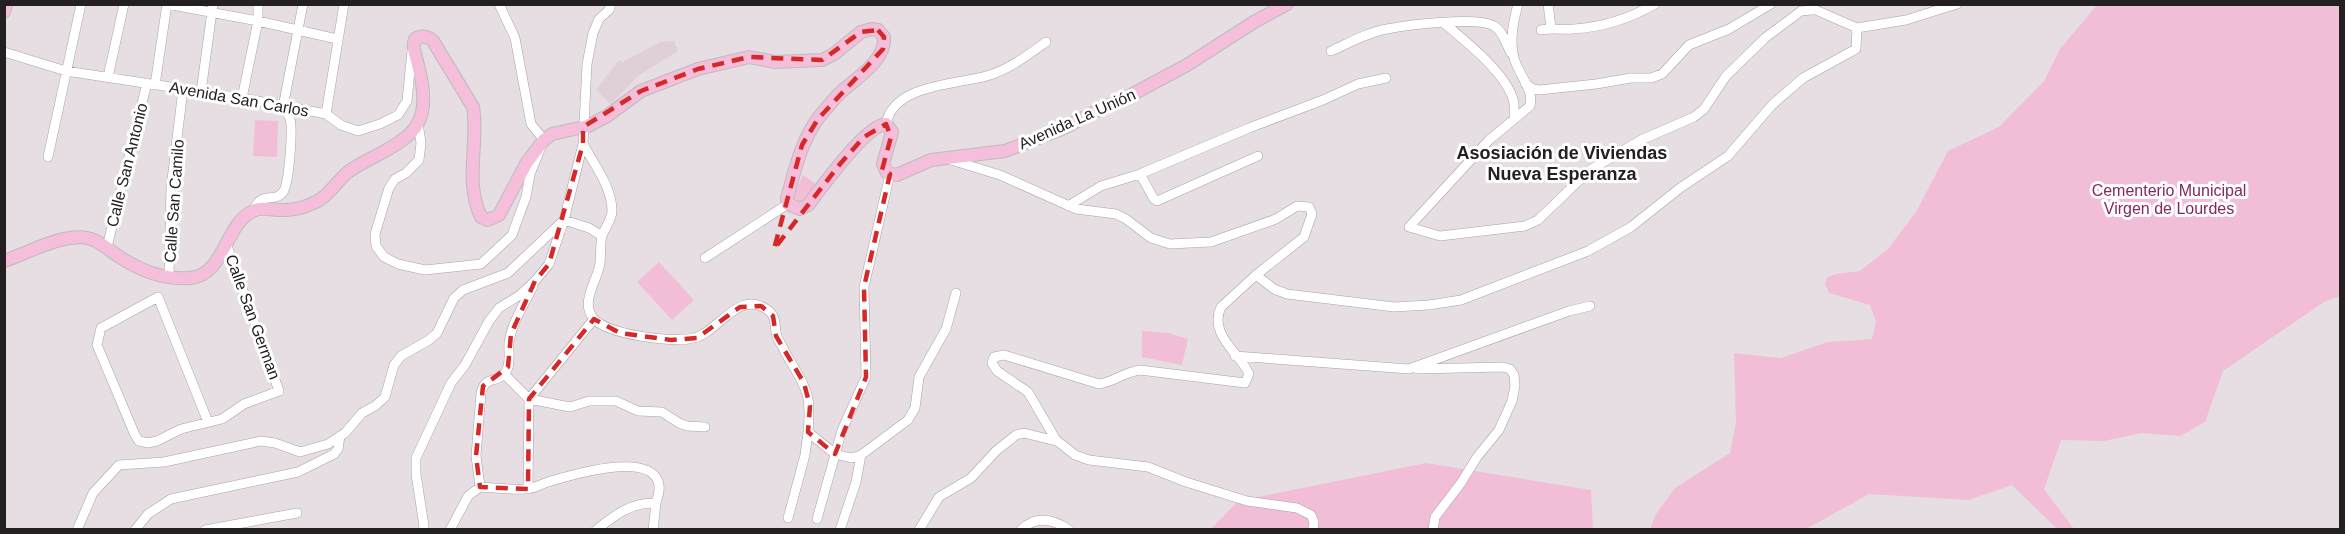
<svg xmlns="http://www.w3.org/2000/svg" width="2345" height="534" font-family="Helvetica,sans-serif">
<rect width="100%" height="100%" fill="#e6dee2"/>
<!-- built -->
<path fill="#dfcfd6" d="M674 41 678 51 638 76 611 104 596 90 619 60 623 62 660 42Z"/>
<!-- green -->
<path fill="#f2bed7" d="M2097 5H2340V296L2324 302 2223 371 2205 422 2180 436 2141 433 2104 441 2061 440 2044 489 2074 529H2057L2012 485 1969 500 1869 494 1806 529H1650L1656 514 1675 488 1730 453 1736 422 1734 353 1781 358 1828 342 1872 339 1876 322 1870 305 1829 293 1825 284 1827 277 1836 274 1860 271 1888 249 1916 212 1948 151 1999 127 2044 81 2060 49Z
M255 120 278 121 277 157 253 156Z
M803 175 817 185 809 201 802 203 795 199 794 195Z
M659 262 694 300 672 320 637 282Z
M1142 331 1168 333 1188 339 1182 365 1142 357Z
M1426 463 1591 490 1593 529 1210 530 1238 501Z"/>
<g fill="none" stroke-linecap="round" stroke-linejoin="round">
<!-- minor casing -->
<g stroke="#aaa2a6" stroke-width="10">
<path id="minor" d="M167 4 258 21 337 39
M1518 4C1513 23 1509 43 1515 61 1520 76 1534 90 1530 106L1489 140 1409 227 1440 236 1525 226 1538 220 1590 170 1641 140 1694 117 1704 109 1726 76 1765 38 1801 11 1812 10
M1548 4 1551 28
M1809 7 1857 28 1906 20 1957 4
M1444 23C1465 41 1505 72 1513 99 1515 104 1514 112 1514 118
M1541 30C1552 28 1563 30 1574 29 1604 27 1629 19 1655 4
M1331 51C1349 43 1368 32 1387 29 1407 25 1478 16 1494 26 1503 31 1506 44 1511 53
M4 52 66 71 242 98 326 114 341 125 358 131 380 124 398 115 407 101 412 51
M108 77 124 4
M1525 83 1533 89 1539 90 1596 84 1631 78H1651L1662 74 1689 45 1729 29 1771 4
M155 85 167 4
M201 92 213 4
M242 98 258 21V4
M326 114 344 4
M418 123 421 143 419 160 406 173 395 179 389 188 375 234 376 246 384 257 398 264 425 270 481 264 512 235 526 197 530 174 544 140 531 124 515 38 499 4
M886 124C894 83 959 85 990 75 1011 68 1028 55 1046 42
M583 144C594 164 612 187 612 211 612 220 605 227 602 236 600 244 601 254 600 263 598 280 579 303 594 319 609 335 673 343 694 338 718 333 739 287 769 311 777 317 774 328 777 336 779 342 783 347 785 352 805 387 812 390 808 432L835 454 851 458 861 455 908 420 915 408 919 377 946 329 956 293
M48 157 81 4
M951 160 1000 175 1076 209 1116 214 1126 219 1151 238 1170 244 1211 242 1276 219 1297 206 1309 207 1312 214 1304 237 1256 275 1221 307C1208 335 1240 353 1249 374L1245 383 1140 370C1124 372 1114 382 1099 384L1004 355 994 357 992 363 997 371 1028 392 1056 440 1075 455 1089 460 1148 467 1186 482 1247 501 1297 508 1311 515 1314 522 1313 530
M1140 174 1154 199 1157 201 1258 156
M1068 206 1101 186 1140 174 1249 128 1323 100 1358 84 1386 78
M254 210C261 190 274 204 283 192 289 185 293 129 290 119 289 115 285 111 283 107L303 4
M107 247 147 83
M705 258 788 204
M1256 275 1274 289 1287 294 1394 307 1429 305 1461 300 1588 251 1631 227 1680 188 1728 156 1772 105 1803 78 1856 49 1857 28
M169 277 171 188 183 89
M1235 356 1409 369 1569 311 1590 306
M1417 369 1503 367 1510 369 1514 375 1515 386 1512 401 1499 430 1477 457 1461 483 1435 517 1433 530
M504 374 529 399 570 407 589 401H616L638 411 662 412 679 423 687 426 705 427
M208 422 158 297 101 328 97 345 135 435 139 441 148 443 157 441 181 429 222 419 244 404 279 391 226 243
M480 487 476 456 481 393C486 375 494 384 504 374 512 367 508 351 509 342 512 322 525 303 533 286
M528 489 529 399 594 319
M788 518 805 455 808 432
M817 519 842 430 866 377 864 287 890 174
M77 530 93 493 119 465 164 462 261 441 275 443 300 452 328 444 345 433 362 413 375 406 385 397 394 365 401 356 429 340 437 333 454 298 463 290 508 273 564 220 589 228 602 236
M135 530 148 514 171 499 298 472 334 454 338 449 340 436
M205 530 297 513
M423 530 424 526 416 474V458L451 383 465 365 489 321 499 308 520 295 535 281 549 264 564 220 583 144 587 64 593 33 599 19 609 10 611 4
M450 530 468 496 480 487C495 488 511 490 526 489 534 489 541 484 548 482 571 475 646 452 658 481 661 488 658 496 656 503 631 502 615 515 596 530
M653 530 656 503
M840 530 856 482 861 455
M919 530 939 497 971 478 996 451 1016 435 1024 433 1056 441
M1021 530C1036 515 1053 519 1069 530"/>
</g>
<!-- major casing -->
<g stroke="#bdbcbd" stroke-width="14">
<path id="major" d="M4 12 6 4
M4 261C29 253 65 231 91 239 101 242 109 250 118 256 139 270 165 280 190 278 224 276 225 224 253 211 262 206 275 211 284 210 293 210 303 208 311 204 328 198 335 183 348 172 367 158 408 144 418 123 428 106 422 79 417 61 415 52 412 48 415 39 421 35 428 36 433 41L473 107C479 145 464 181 481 217L488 220 499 215 527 162 544 140 552 134 588 126 607 116 641 91 698 69 749 57 775 62 822 60 834 54 861 32 872 29 878 30 884 37C886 61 856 78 840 93 833 100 826 109 819 117 801 141 795 170 787 198L788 204 800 209 808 205C822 187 866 125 886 124L892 132 883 164 887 173 897 175 931 160 1005 151 1064 128 1106 106 1118 102 1187 65 1254 22 1287 4"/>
</g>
<!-- minor -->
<use href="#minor" stroke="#fff" stroke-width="9"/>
<!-- major -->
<use href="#major" stroke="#f5beda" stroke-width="12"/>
</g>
<!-- marked area -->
<path fill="none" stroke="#d62828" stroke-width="4.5" stroke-dasharray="12 8" stroke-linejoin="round" d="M878 30 884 37 883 49 818 119 802 145 774 249 840 164 864 137 886 124 891 137 882 170 890 174 864 287 866 377 835 454 808 432 810 406 804 383 776 336 773 316 761 306 740 307 697 338 671 340 620 333 594 319 529 399 528 489 480 487 476 456 483 386 508 367 511 334 535 281 549 264 583 144V127L641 91 698 69 749 57 822 60 861 32Z"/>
<g text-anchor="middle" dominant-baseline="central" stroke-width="6" stroke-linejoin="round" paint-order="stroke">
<!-- street labels -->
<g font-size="16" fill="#242022" stroke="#fff">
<text transform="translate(239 99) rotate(10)">Avenida San Carlos</text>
<text transform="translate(1077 119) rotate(-24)">Avenida La Unión</text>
<text transform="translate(127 165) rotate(-76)">Calle San Antonio</text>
<text transform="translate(174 201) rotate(-86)">Calle San Camilo</text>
<text transform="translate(253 317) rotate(70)">Calle San German</text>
</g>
<!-- park labels -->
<g font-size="16" fill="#852860" stroke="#fff">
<text x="2169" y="190">Cementerio Municipal<tspan x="2169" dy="18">Virgen de Lourdes</tspan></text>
</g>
<!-- neighbourhood labels -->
<g font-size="18" font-weight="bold" fill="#242022" stroke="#fff">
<text x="1562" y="153">Asosiación de Viviendas<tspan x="1562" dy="21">Nueva Esperanza</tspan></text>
</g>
</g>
<!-- border -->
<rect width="2345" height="534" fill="none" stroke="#242022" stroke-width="12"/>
</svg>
